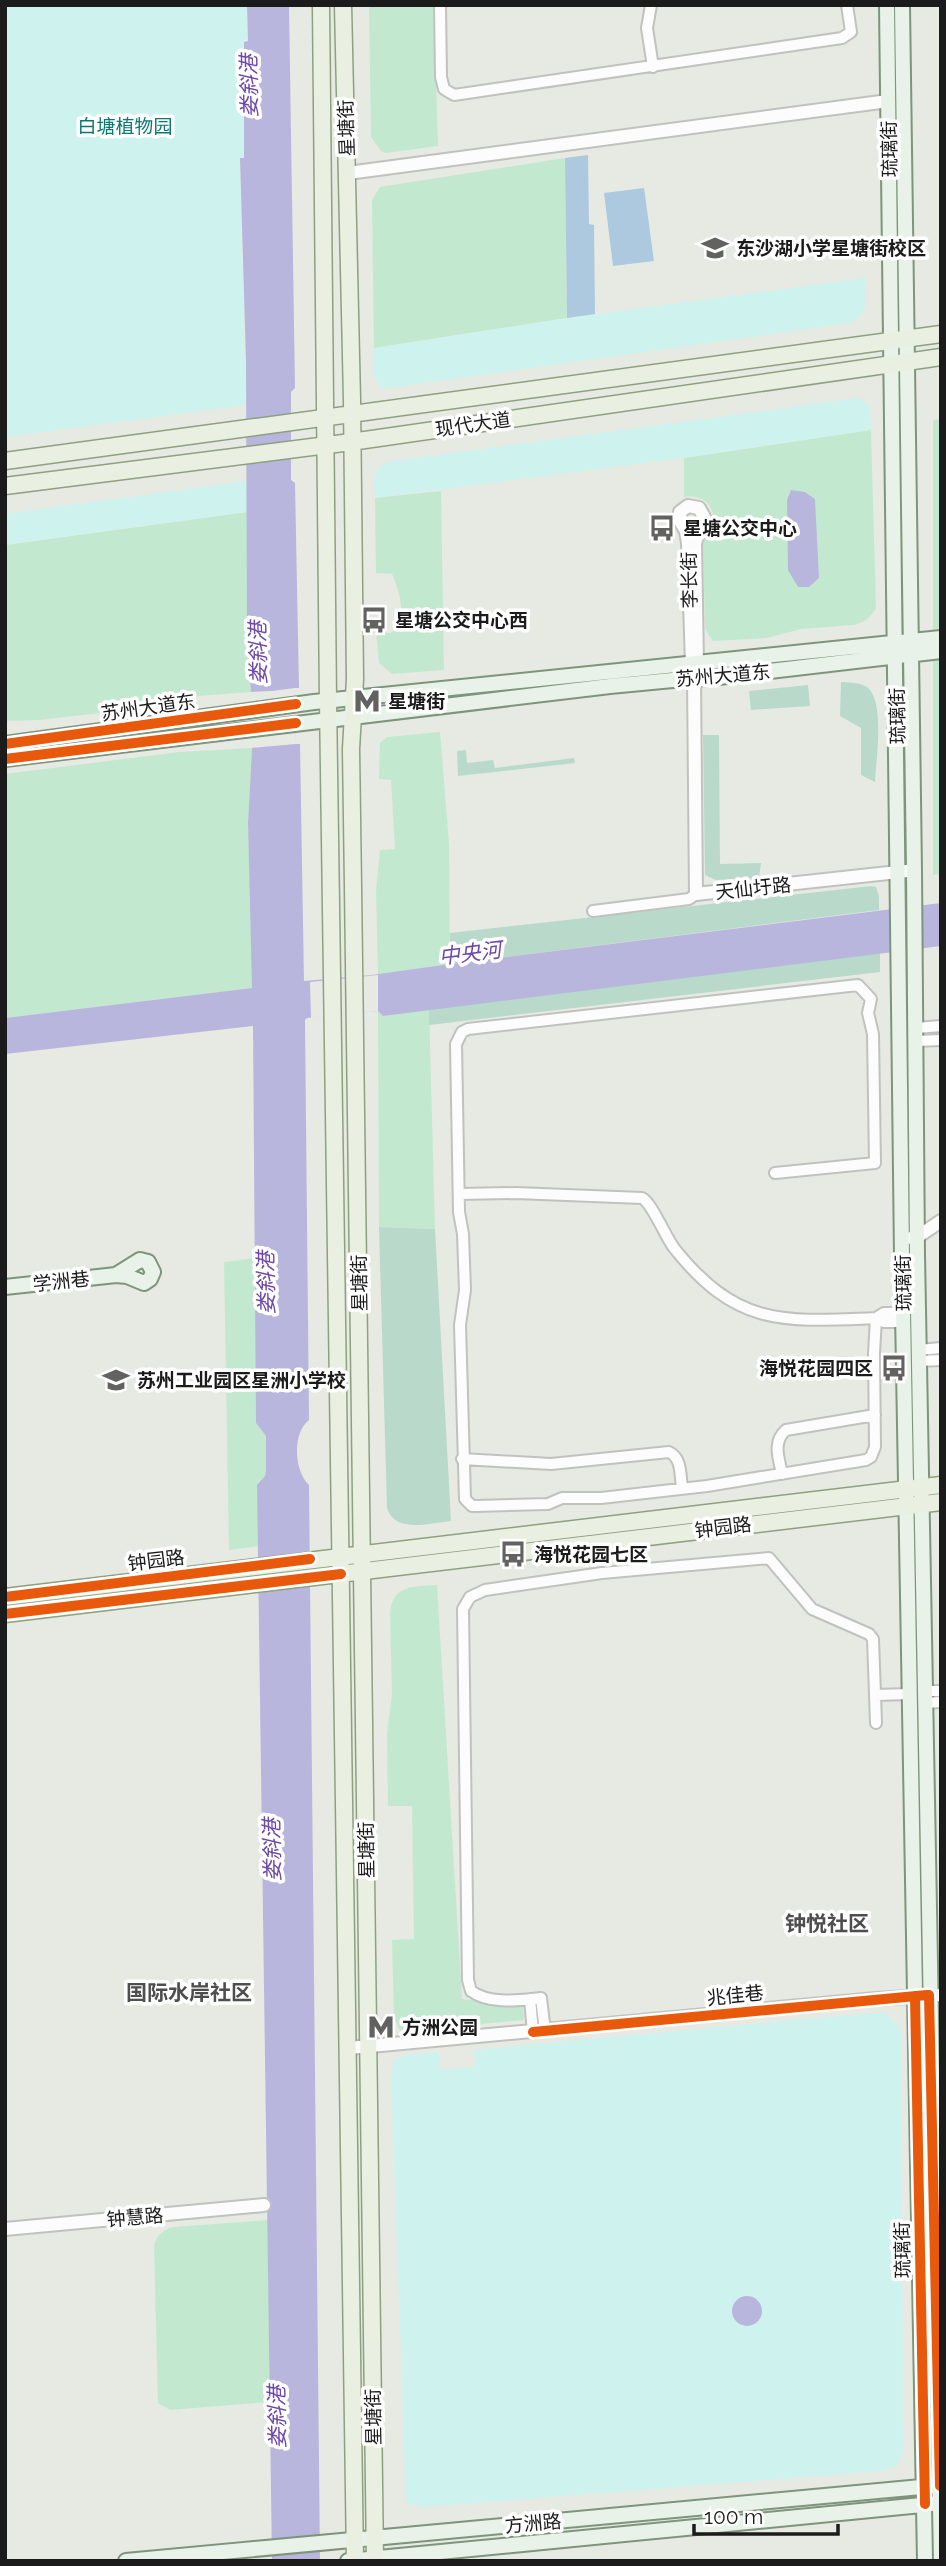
<svg xmlns="http://www.w3.org/2000/svg" width="946" height="2566" font-family="Raleway,'Noto Sans SC',sans-serif">
<rect width="100%" height="100%" fill="#e6eae3"/>
<!-- grass -->
<path fill="#c2e9cf" d="M369 5H434L438 146 386 153 381 151 371 137Z
M565 158 567 318 374 348 372 200 380 187Z
M941 419V874L933 875V420Z
M871 430 876 608C870 618 865 622 854 625L801 629 767 638 713 641 705 629 703 545C704 535 710 532 712 523 717 505 701 494 684 497V458Z
M441 491 444 670 392 674 379 663 376 632 390 633C410 624 399 590 392 574L376 573 375 498Z
M247 512V645L251 692 198 696 152 707 39 720 5 721V545Z
M440 732 449 844 450 964 378 975 376 891 380 850 395 849 391 780 379 779 380 743 387 737Z
M252 748 248 823 253 988 5 1018V774L179 752Z
M429 1009 435 1229 379 1227 378 1011 383 1016Z
M256 1258V1423L266 1436V1470L265 1476 257 1486 259 1546 229 1550 224 1262Z
M437 1585 462 1999 523 2005 524 2020 407 2031 399 2029 394 2017 392 1940 414 1939 412 1806H388L387 1734 392 1694 390 1613C393 1584 413 1587 437 1585Z
M268 2220 270 2402 170 2410 158 2403 154 2245C157 2235 163 2230 173 2227Z"/>
<!-- forest -->
<path fill="#b9daca" d="M841 682C851 683 861 682 868 688 885 703 876 760 875 782L861 775V728L840 716Z
M808 685 810 706 751 710 749 691Z
M703 735H719L720 864 761 863 759 878 716 880 705 875Z
M466 750 467 763 493 760 495 768 574 758 575 763 458 776 457 751Z
M871 886 876 887 879 896V910L450 964V933Z
M880 953V972L429 1025V1009Z
M379 1227 435 1229 451 1521C430 1523 395 1534 387 1508Z"/>
<!-- park -->
<path fill="#cef2ed" d="M5 5H247L248 42H244V158L240 159 246 405 5 437Z
M865 278C865 297 870 315 850 323L390 388 381 387 374 377V348L567 318Z
M857 398 862 399 870 407 871 430 684 458 375 498C374 483 371 469 387 462Z
M247 481V512L5 545V514Z
M882 2012 895 2021 901 2032 903 2451 897 2466 882 2471 423 2507 408 2504 406 2497 391 2074 394 2061 405 2055 439 2052 440 2070 475 2067 474 2050Z"/>
<!-- pitch -->
<path fill="#acc9e0" d="M588 155 589 224 594 225 595 314 567 318 565 158Z
M644 188 654 261 613 266 604 193Z"/>
<!-- water -->
<path fill="#b9b6de" d="M247 5H289L295 388 291 392V480L295 483 299 688H295L296 744H300L304 981 372 975 450 964 941 903V946L383 1016 378 1011 307 1018 305 1020 309 1420C292 1433 294 1471 309 1485L320 2561H272L257 1485 265 1476 266 1470V1436L256 1423 253 1026 5 1054V1018L252 988 248 823 252 748 273 746V742L272 691 251 692 247 645 246 362 240 158H244V42L248 41Z
M791 490 805 492 815 499 819 578 809 587H798L788 570 787 500Z
M732 2311a15 15 0 1 1 30 0a15 15 0 1 1-30 0Z"/>
<!-- pier -->
<path fill="#e6eae3" d="M295 688 296 744 273 746 272 691Z
M378 975V1011L311 1018 310 982Z"/>
<g fill="none" stroke-linecap="round" stroke-linejoin="round">
<!-- minor casing -->
<g stroke="#c1c2bf" stroke-width="14">
<path id="minor" d="M440 5 441 77 444 89 454 95 842 38 851 32 847 5
M651 5 647 28 653 67
M593 911 689 899 696 894
M916 1028 941 1026
M916 1041 941 1040
M775 1173 875 1163 873 1034 868 1013 871 999 858 985 468 1029 462 1032 456 1044 459 1212 463 1234 465 1290 460 1325 465 1499 472 1506H476L548 1504 562 1498H601L707 1486 866 1460 871 1457 875 1447 874 1353 876 1318
M459 1194 516 1193 642 1198C652 1203 665 1236 674 1248 737 1327 783 1322 876 1318L884 1322H904
M876 1318 884 1313H904
M919 1350 941 1348
M919 1361 941 1360
M462 1459 551 1464 669 1452C682 1458 680 1475 682 1488
M782 1474C779 1459 772 1442 786 1430L875 1415
M925 1691H941
M875 1695 910 1694
M925 1703 941 1702
M530 1999 533 2032
M545 2031 541 1998C520 2000 490 2005 471 1991L468 1980 463 1609 470 1597 485 1590 602 1573 769 1558 812 1609 869 1634 873 1639 876 1723"/>
</g>
<!-- tertiary casing -->
<g stroke="#c1c2bf" stroke-width="16">
<path id="tertiary" d="M348 173 888 101
M692 664 688 543 686 531 680 521V512L688 506 699 508 704 517 695 543 697 663
M694 679 696 894 907 871
M911 1238 917 1237 941 1221
M349 2048 876 1999 941 1995
M5 2229 264 2205"/>
</g>
<!-- secondary casing -->
<g stroke="#7e947c" stroke-width="18">
<path id="secondary" d="M887 5 902 1255 925 2561
M902 5 914 870 917 1255 941 2561
M5 744 314 702 941 638
M5 759 610 686 683 679 710 678 941 651
M5 1287 116 1275 127 1276 144 1283 150 1279 153 1272 148 1262 140 1260 116 1275
M126 2561 932 2486
M348 2561 932 2504"/>
</g>
<!-- primary casing -->
<g stroke="#8fa080" stroke-width="19">
<path id="primary" d="M321 5 328 701 355 2561
M343 5 352 400 355 679 351 749 353 886 375 2561
M5 461 941 334
M5 486 351 442 941 357
M5 1597 941 1485
M5 1614 941 1502"/>
</g>
<!-- minor -->
<use href="#minor" stroke="#fbfcfb" stroke-width="10"/>
<!-- tertiary -->
<use href="#tertiary" stroke="#fbfcfb" stroke-width="12"/>
<!-- secondary -->
<use href="#secondary" stroke="#e9f2e8" stroke-width="14"/>
<!-- primary -->
<use href="#primary" stroke="#e9f0e2" stroke-width="16"/>
<!-- cycleway casing -->
<g stroke="#fff" stroke-width="15">
<path id="cycleway" d="M5 744 296 704
M5 759 296 723
M5 1597 310 1559
M5 1614 341 1574
M929 1995 940 2486
M915 1996 925 2504
M533 2032 927 1995"/>
</g>
<!-- cycleway -->
<use href="#cycleway" stroke="#e8590c" stroke-width="10"/>
</g>
<!-- icons -->
<defs>
<g id="school-bare" transform="scale(2.1)"><path d="M0-5L7-2L0 1L-7-2ZM-4 1L0 2.5L4 1V4Q0 6-4 4Z" fill="#626361" stroke="#fff" stroke-width="2.5" paint-order="stroke"/></g>
<g id="bus-bare" transform="scale(2.1)"><path d="M-5-6H5V4H4V6H2V4H-2V6H-4V4H-5ZM-3.5-4V0h7V-4ZM-3.5 1.2v1.5H-2V1.2ZM2 1.2v1.5H3.5V1.2Z" fill="#626361" stroke="#fff" stroke-width="2.5" paint-order="stroke"/></g>
<g id="metro-bare" transform="scale(2.1)"><path d="M-5.5 5V-5H-3L0 0L3-5H5.5V5H3V-.5L0 4L-3-.5V5Z" fill="#626361" stroke="#fff" stroke-width="2.5" paint-order="stroke"/></g>
</defs>
<g fill-rule="evenodd">
<use href="#school-bare" x="715" y="248"/>
<use href="#bus-bare" x="662" y="528"/>
<use href="#bus-bare" x="374" y="620"/>
<use href="#metro-bare" x="367" y="701"/>
<use href="#bus-bare" x="894" y="1368"/>
<use href="#school-bare" x="116" y="1380"/>
<use href="#bus-bare" x="513" y="1554"/>
<use href="#metro-bare" x="381" y="2027"/>
</g>
<g text-anchor="middle" dominant-baseline="central" stroke-width="7" stroke-linejoin="round" paint-order="stroke">
<!-- park labels -->
<g font-size="19" fill="#0a7873" stroke="#fff">
<text x="125" y="126">白塘植物园</text>
</g>
<!-- street labels -->
<g font-size="19" fill="#1b1b1b" stroke="#fff">
<text transform="translate(346 128) rotate(-92)">星塘街</text>
<text transform="translate(889 149) rotate(-91)">琉璃街</text>
<text transform="translate(473 424) rotate(-8)">现代大道</text>
<text transform="translate(689 580) rotate(-91)">李长街</text>
<text transform="translate(723 675) rotate(-5)">苏州大道东</text>
<text transform="translate(148 707) rotate(-8)">苏州大道东</text>
<text transform="translate(897 716) rotate(-91)">琉璃街</text>
<text transform="translate(753 888) rotate(-6)">天仙圩路</text>
<text transform="translate(61 1281) rotate(-6)">学洲巷</text>
<text transform="translate(359 1283) rotate(-91)">星塘街</text>
<text transform="translate(903 1283) rotate(-91)">琉璃街</text>
<text transform="translate(723 1527) rotate(-7)">钟园路</text>
<text transform="translate(156 1560) rotate(-7)">钟园路</text>
<text transform="translate(366 1850) rotate(-91)">星塘街</text>
<text transform="translate(735 1995) rotate(-6)">兆佳巷</text>
<text transform="translate(135 2217) rotate(-5)">钟慧路</text>
<text transform="translate(902 2250) rotate(-91)">琉璃街</text>
<text transform="translate(373 2417) rotate(-91)">星塘街</text>
<text transform="translate(533 2523) rotate(-5)">方洲路</text>
</g>
<!-- poi labels -->
<g font-size="19" font-weight="bold" fill="#1b1b1b" stroke="#fff" text-anchor="start">
<text x="736" y="248">东沙湖小学星塘街校区</text>
<text x="683" y="528">星塘公交中心</text>
<text x="395" y="620">星塘公交中心西</text>
<text x="388" y="701">星塘街</text>
<text x="873" y="1368" text-anchor="end">海悦花园四区</text>
<text x="137" y="1380">苏州工业园区星洲小学校</text>
<text x="534" y="1554">海悦花园七区</text>
<text x="402" y="2027">方洲公园</text>
</g>
<!-- water labels -->
<g font-size="21" font-style="italic" fill="#6d48aa" stroke="#fff">
<text transform="translate(249 86) rotate(-91)">娄斜港</text>
<text transform="translate(258 653) rotate(-91)">娄斜港</text>
<text transform="translate(470 953) rotate(-7)">中央河</text>
<text transform="translate(266 1283) rotate(-91)">娄斜港</text>
<text transform="translate(272 1850) rotate(-91)">娄斜港</text>
<text transform="translate(277 2417) rotate(-91)">娄斜港</text>
</g>
<!-- neighbourhood labels -->
<g font-size="21" font-weight="bold" fill="#4e4e4e" stroke="#fff">
<text x="827" y="1923">钟悦社区</text>
<text x="189" y="1992">国际水岸社区</text>
</g>
</g>
<!-- border -->
<rect width="946" height="2566" fill="none" stroke="#1b1b1b" stroke-width="14"/>
<!-- scale -->
<path d="M694 2524v10h144v-10" fill="none" stroke="#1b1b1b" stroke-width="3.5"/>
<text x="704" y="2524" font-size="21" fill="#1b1b1b" stroke="#ffffff" stroke-width="5" paint-order="stroke">100 m</text>
</svg>
